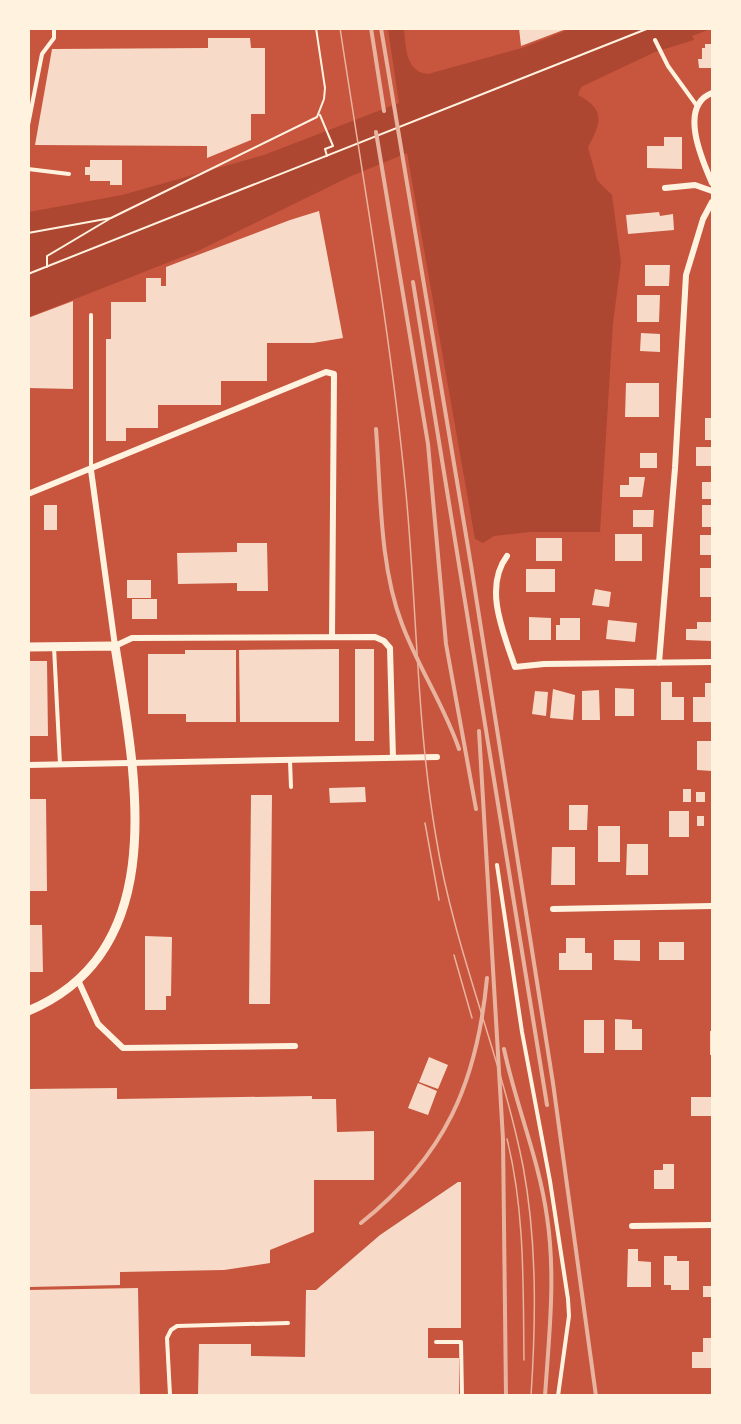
<svg xmlns="http://www.w3.org/2000/svg" width="741" height="1424" font-family="Ubuntu,sans-serif">
<rect width="100%" height="100%" fill="#c8553d"/>
<!-- green -->
<path fill="#ae4732" d="M388 29H404C406 46 405 72 428 74L522 48 570 29H710L692 36 694 40 655 52 581 87 578 95C605 109 602 122 588 147L597 180 612 195 621 262 613 323 600 532H530L494 536 483 543 475 539 407 153 349 177 200 250 29 317V212L122 195 264 155 399 103Z"/>
<!-- building -->
<path fill="#f7dbc8" d="M519 28H566V29L521 46Z
M208 38H250L251 48H265V114H251V140L207 158V146L35 145 52 49 208 48Z
M705 44H712V68H699L698 59H702V48H705Z
M664 137H682V169L647 168V146H664Z
M90 160H122V185H110V181H90V175H85V167H90Z
M319 211 343 338 313 343H267V381H221V405H158V428H126V441H106V339H111V302H146V278H161V286H166V267L290 220Z
M659 212 660 216 673 214 674 230 628 234 626 215Z
M645 265H670L669 286H645Z
M637 295H660L659 322H637Z
M73 301V389L28 388V318Z
M641 333 660 334V352L640 351Z
M626 383H659V417H625Z
M705 418H712V440H705Z
M696 447H712V466H696Z
M640 453H657V468H640Z
M629 477H645L642 497H620V485H629Z
M702 482H712V499H702Z
M44 505H57V530H44Z
M702 505H712V527H702Z
M633 510H654L653 527H633Z
M615 534H642V561H615Z
M700 535H712V555H700Z
M536 538H562V561H536Z
M237 543H267L268 591H237V583L178 584 177 553 237 552Z
M700 568H712V597H700Z
M526 569H555V592H526Z
M127 580H151V598H127Z
M595 589 611 592 609 607 592 605Z
M132 599H157V619H132Z
M529 617 551 618V640H529Z
M560 618H580V640H556V625H560Z
M608 620 637 623 635 642 606 639Z
M697 622H712V641L686 640V629H697Z
M339 649V722H240L239 650Z
M355 649H374V741H355Z
M185 650H236V722H186V714H148V654H185Z
M28 661H47L48 736H28Z
M661 682H672V697H684V720H661Z
M705 683H712V722H693V697H705Z
M615 688 634 689V716H615Z
M553 689 575 695 573 720 550 718Z
M599 690 600 720H582V691Z
M535 691 548 692 546 716 532 714Z
M697 741H712V771L697 770Z
M365 787 366 802 330 803 329 788Z
M683 789H691V802H683Z
M696 792H705V802H696Z
M251 795H272L270 1004H249Z
M28 799H46L47 891H28Z
M569 805H588L587 830H569Z
M669 811H689V837H669Z
M697 816H704V826H697Z
M598 826H620V862H598Z
M627 844H648V875H626Z
M552 847H575V885H551Z
M28 925H42L43 972H28Z
M145 936 172 937 171 996H166V1010H145Z
M566 938H585V953H592V970H559V953H566Z
M614 940H640V961L614 960Z
M659 942H684V960H659Z
M615 1019 632 1020V1029H642V1050H615Z
M584 1020H604V1053H584Z
M710 1031H712V1055H710Z
M429 1057 448 1065 438 1089 419 1082Z
M418 1083 437 1091 428 1115 408 1108Z
M117 1088V1099L312 1096V1099H336L337 1132 374 1131V1180H314V1232L270 1250V1263L224 1270 120 1272V1285L28 1287V1089Z
M691 1097H712V1116H691Z
M663 1164H674V1189H654V1170H663Z
M458 1182H461V1328H428V1358H459V1396H198L199 1344H251V1356L305 1357 306 1290H316L380 1235Z
M628 1249H638V1261L651 1262V1287H627Z
M664 1256H677V1261H689V1290H671V1285H664Z
M703 1286H712V1297H703Z
M138 1288 140 1396H28V1290Z
M703 1338H712V1368H692V1352H703Z"/>
<g fill="none" stroke-linecap="round" stroke-linejoin="round">
<!-- path -->
<path stroke="#fff3e0" stroke-width="2" d="M320 115 333 146 325 149 327 156
M111 218 317 117 324 99 325 88 316 28
M28 233 111 218 47 256V267
M28 274 649 28"/>
<!-- service -->
<path stroke="#fff3e0" stroke-width="4" d="M655 40 668 66 697 106
M28 125 42 54 54 38V28
M28 169 69 174
M91 315V469
M54 647 60 764
M290 761 291 787
M497 865 522 1032 550 1181 568 1299 569 1316 558 1396
M436 1342H461L462 1396
M170 1395 167 1338 171 1330 177 1326 288 1323
M155 1396H171"/>
<!-- minor -->
<path stroke="#fff3e0" stroke-width="6" d="M712 93C678 106 702 160 712 183
M665 188 695 185 712 191
M91 470 115 646 132 638 375 637 384 641 390 648 393 758
M28 494 326 372 334 374 332 637
M507 556C483 588 504 634 515 667L544 664 712 662
M659 663 675 468 686 275 703 219 712 202
M28 765 437 757
M553 909 712 906
M78 980 98 1024 123 1048 295 1046
M632 1226 712 1225"/>
<!-- tertiary -->
<path stroke="#fff3e0" stroke-width="9" d="M28 647 115 646C134 769 175 950 28 1011"/>
<!-- tram -->
<path stroke="#e9b49f" stroke-width="1.5" d="M340 28C363 180 390 331 405 483 417 601 416 721 436 837 454 950 501 1055 523 1166 537 1241 536 1320 531 1396
M425 823 439 900
M454 955 472 1018
M507 1139C525 1211 523 1285 524 1360"/>
<!-- rail -->
<path stroke="#e9b49f" stroke-width="4" d="M371 28 384 111
M381 28 471 565 553 1083 596 1396
M376 132 428 444 446 644 476 809
M413 282 547 1105
M376 429C381 492 379 564 402 624 418 667 444 705 459 749
M479 731 503 1139 506 1396
M504 1049C516 1106 539 1159 547 1217 556 1276 549 1336 545 1396
M361 1223C445 1156 477 1084 487 978"/>
</g>
<!-- border -->
<rect width="741" height="1424" fill="none" stroke="#fff3e0" stroke-width="60"/>
</svg>
